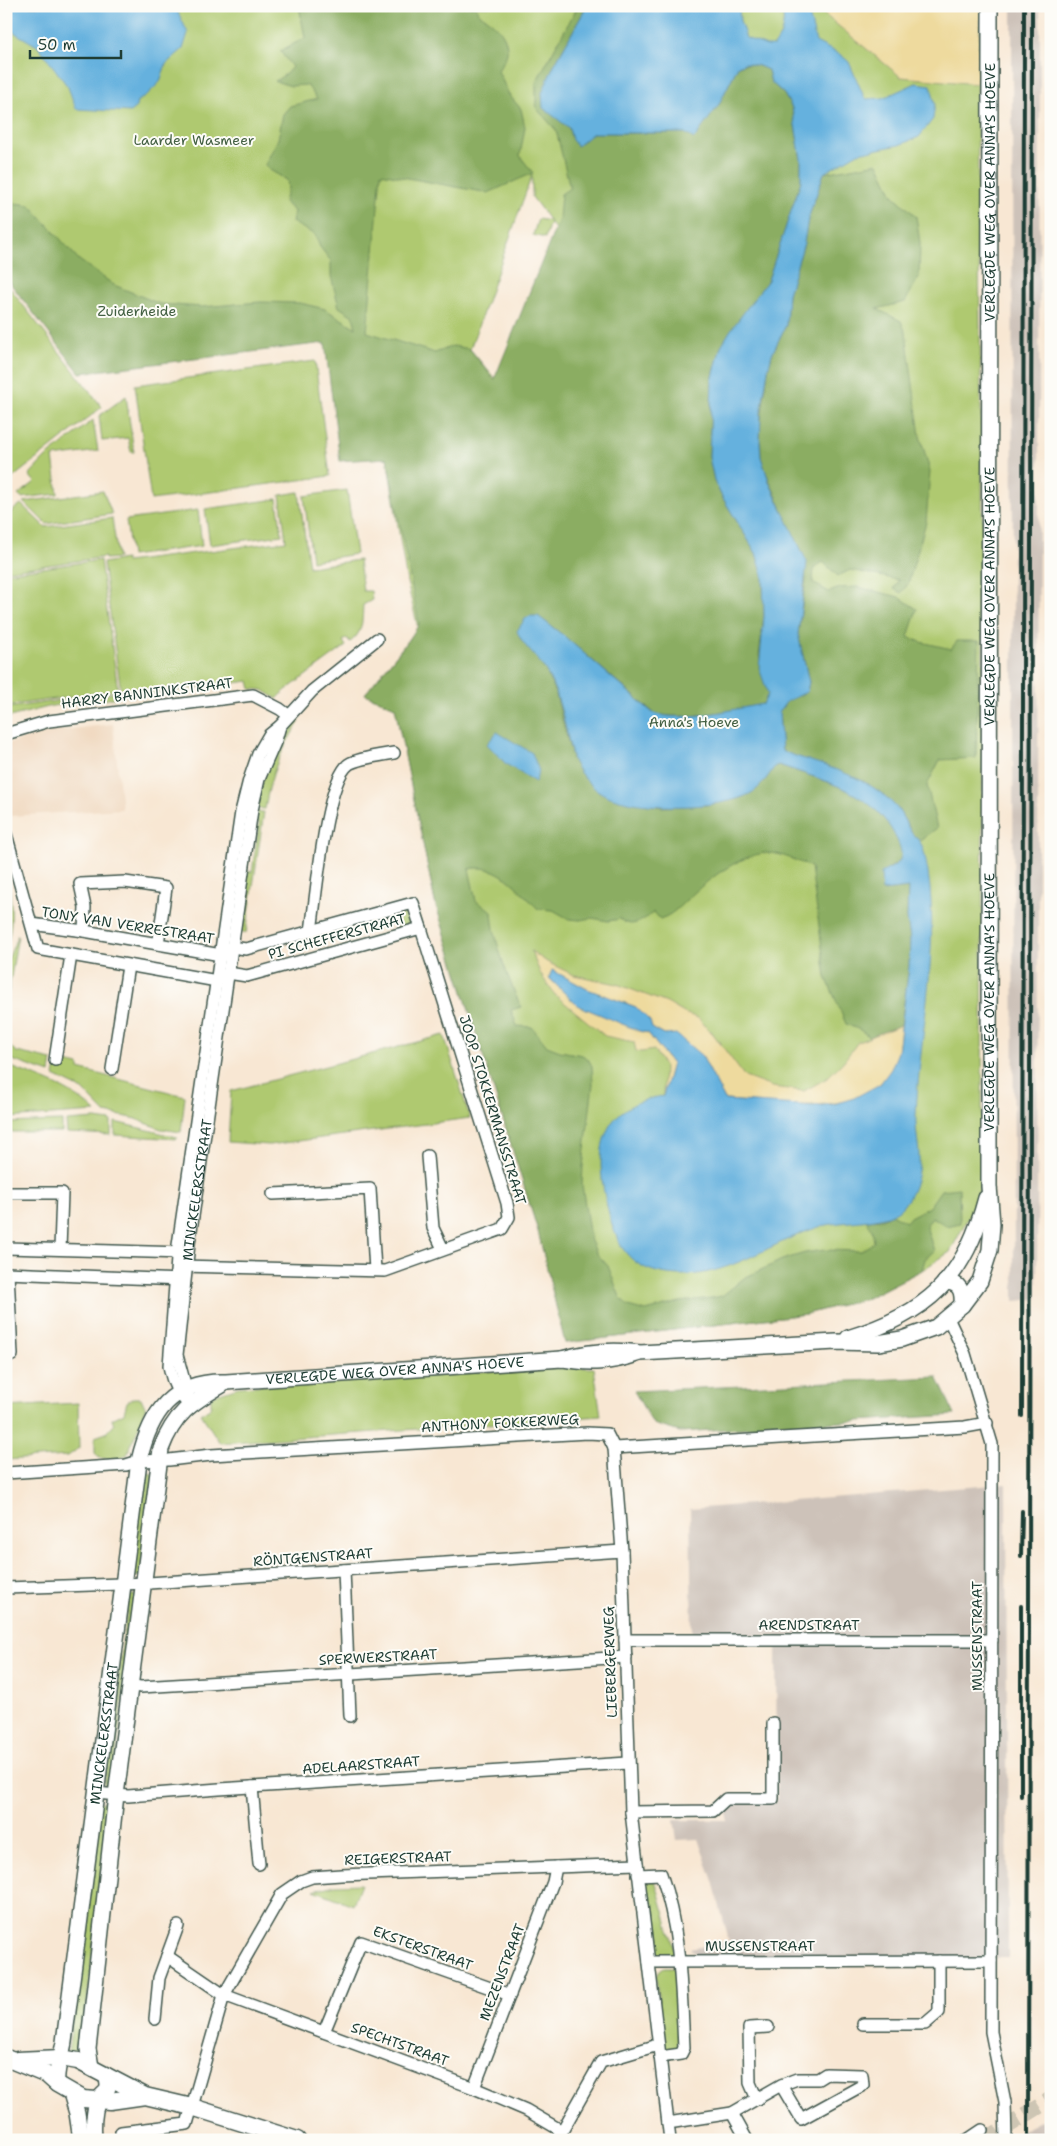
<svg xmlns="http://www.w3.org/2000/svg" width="1057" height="2146" font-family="'Shantell Sans',sans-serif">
<rect width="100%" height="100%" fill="#fdfcf7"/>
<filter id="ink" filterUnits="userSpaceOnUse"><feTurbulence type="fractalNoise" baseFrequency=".02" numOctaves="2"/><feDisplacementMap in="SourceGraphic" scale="10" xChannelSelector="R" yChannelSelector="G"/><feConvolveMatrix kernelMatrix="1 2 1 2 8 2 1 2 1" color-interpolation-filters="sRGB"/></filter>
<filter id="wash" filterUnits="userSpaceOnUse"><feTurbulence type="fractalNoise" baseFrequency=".0096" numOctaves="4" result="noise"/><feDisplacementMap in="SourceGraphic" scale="20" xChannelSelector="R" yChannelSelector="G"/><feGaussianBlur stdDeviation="1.12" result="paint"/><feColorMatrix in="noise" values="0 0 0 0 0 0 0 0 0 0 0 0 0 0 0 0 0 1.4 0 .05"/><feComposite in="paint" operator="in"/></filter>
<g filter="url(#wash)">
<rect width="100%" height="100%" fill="#f8e7d3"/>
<!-- built -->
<path fill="#efd6bb" d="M113 724 122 809 10 816 6 799V744L47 732Z"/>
<!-- industrial -->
<path fill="#cdc2b9" d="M1012 6H1040L1037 1299 1014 1301Z
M1006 1484 1008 1958 704 1961 690 1949 729 1941 713 1881 698 1839 677 1840 674 1820H727V1802L777 1801 776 1635 692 1636 690 1509Z
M1051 2115V2140H1005Z"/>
<!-- green -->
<path fill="#afc96f" stroke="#678352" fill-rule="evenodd" d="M6 6H981L977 102 983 551 982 1174 979 1192 970 1214 950 1252 922 1270 865 1299 806 1314 565 1343 538 1231 435 902 395 707 365 694 418 628 407 582 367 333 117 361 6 231ZM532 175V197L550 221 538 219 533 235 545 238 550 222 557 232 497 381 470 349Z
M6 283 102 407 6 483Z
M315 361 330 476 151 500 135 385Z
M126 396 134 452H131L128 438 102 441 99 416Z
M93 420 98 451 53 457 58 494 21 498 18 495 35 482 29 475 45 458Z
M347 490 356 554 312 561 304 496Z
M103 491 112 514 46 524 24 502Z
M299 492 309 567 359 560 363 591H371L372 600 363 605C362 619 364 632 350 642L347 638 343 641 346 646 286 690 277 699 263 690 251 689 249 681 127 697 126 692H121L103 563 125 559 126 562 286 541 280 495Z
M277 499 282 535 210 545 205 509Z
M21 504 45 527 112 518 118 558 105 559V557L6 571V516Z
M198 510 202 546 131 556 126 520Z
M100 560 118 690 6 706V573Z
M120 692 121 697 52 706 6 718V708Z
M295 718 300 721C281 749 270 775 265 809L257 808C261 778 274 741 295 718Z
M256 812H264L246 933 238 931 246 871 252 872 259 822 253 821Z
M6 871C12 897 14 923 6 949Z
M403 911 408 914 411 920 408 926 399 930 394 913Z
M18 935 6 1007V964Z
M444 1035 470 1118 269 1145 228 1142 231 1091Z
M6 1044 17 1052 52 1060 50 1073 6 1058Z
M57 1060 79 1065V1069L185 1096 181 1132 161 1129 133 1118 105 1113 83 1090 54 1076Z
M6 1065C39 1078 71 1087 96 1112L6 1118Z
M95 1119 111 1121V1135L67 1133 66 1122 68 1121Z
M62 1121V1132H6V1123Z
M115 1122 177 1137V1139L115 1135Z
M555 1367 594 1368 601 1416 220 1443 201 1414 211 1407V1396L238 1387Z
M133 1398H141L146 1409 127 1455 117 1460 99 1458 95 1453V1437L106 1433 114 1424 112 1419 124 1413 127 1402Z
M78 1403 79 1448 68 1456 6 1460V1407Z
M148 1473 153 1474 140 1576 131 1577 140 1474Z
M129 1595H135L112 1787 104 1785Z
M105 1801 109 1804 81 2057 68 2052 99 1804Z
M648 1879 655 1880 675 1950 673 1956H659L652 1949 645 1886Z
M361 1884 353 1905 314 1890 335 1885Z
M664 1967H673L676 1972 678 2051 669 2053 663 2049 656 1976 659 1971Z"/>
<!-- forest -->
<path fill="#8bad62" stroke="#55754b" d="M299 6H476L478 13C492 21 509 34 507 53 506 59 500 66 498 71L509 95 521 109 525 127 520 156 533 173 488 193 381 173 367 332 435 353 453 346 470 349 494 380 559 219 561 194 570 188 556 130 536 108V82L578 6H587L553 67 572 140 593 133H685L718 106 738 66C749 62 758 65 768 70L771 82 784 94 792 108 801 159V181L768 280 721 346 712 381 709 457 714 480 721 495 756 553 763 575 764 616 759 655 768 694 763 704C733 710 682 722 654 713L564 636 538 616 520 639 529 648 546 670 556 695 573 761 598 791 615 798 662 807 706 805 740 798 754 791 765 780 775 765H779C820 780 875 791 895 834 898 841 902 848 902 856 902 864 893 863 889 869 885 874 884 884 882 891L908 888 907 918 910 938 909 967 901 1025 870 1037 860 1030 846 1024 826 977 811 867C798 862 780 852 766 853 741 855 711 877 693 894 681 904 675 914 660 919L654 912C643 920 632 930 620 919L608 921 592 918 580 920 569 919 553 910 538 909C519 890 499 862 469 869L476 901 492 911C493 940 509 981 521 1007L511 1010 517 1026 532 1027 547 1046 560 1051 582 1055 588 1059 592 1066 593 1084 583 1166 582 1185 588 1225 590 1239 597 1254 608 1266 620 1297 628 1306 646 1311 680 1302 711 1298 722 1296 744 1278 782 1260 805 1253 825 1250 861 1251 874 1242 872 1230 866 1220 882 1219 891 1214 906 1222 910 1217 929 1207 941 1190 959 1188 960 1223 947 1226 932 1217 926 1226 934 1251 925 1259 922 1270 865 1299 806 1314 565 1343 538 1231 435 902 395 707 365 694 409 640 419 624 387 458 340 461 325 343 80 373 6 278V206L14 203 30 205 79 260 114 285 160 304 202 307 260 302 300 303 325 309 356 328 353 316 339 307 331 276V261L320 247 315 235 292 222 294 211 284 202 288 188 287 180 268 169 265 165 278 139 283 114 290 106 317 99 307 85 291 86 275 81 286 74 292 67 280 51 305 38Z
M878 163 893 195 916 216 920 243 919 277 905 302 877 309 901 321 906 333 920 436 930 471 926 522 908 584 901 593 894 589 899 580 850 570 838 576 823 562 814 568 813 583 829 592 840 588 858 587 899 597 917 609 908 637 921 642 951 649 957 641H979L976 758 940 760 927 785 937 828 920 841 915 838 898 809 883 794 863 781 782 751 779 712 787 701 807 692 809 682 798 634 806 579 794 537 765 470 761 457 760 427 768 370 772 354 786 325 788 294 804 243 808 219 824 173Z
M937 1377 955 1415 680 1432 653 1424 634 1391Z"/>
<!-- sand -->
<path fill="#eeda9e" stroke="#868c69" d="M814 6H981L977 84 901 77Z
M531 951 547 962 574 975 617 984 667 1003 684 1013 698 1018 714 1035 745 1077 772 1087 804 1091 827 1078 843 1062 858 1042 901 1025C900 1033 900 1043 898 1052 881 1124 778 1103 725 1100L702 1056 652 1028 636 1007 587 989 552 970 639 1031 648 1033 672 1064 663 1096 664 1066 654 1050 641 1052 636 1051 634 1042 605 1036 555 995 541 975Z"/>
<!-- water -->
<path fill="#65b1de" stroke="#427789" d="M6 6H175L188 33 183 49 166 64 160 82 145 97 137 101 136 107 130 112 76 109 68 87 39 47 10 30 6 23Z
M587 6H739L740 21 746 38 767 46H774C783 34 786 20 781 6H807L816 42 841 55 849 62 865 99 883 98 916 83 931 85 935 104 933 119 919 137 899 145 858 153 824 173 808 219 804 243 788 294 786 325 772 354 768 370 761 412 760 442 761 457 770 484 807 562 798 634 809 682 807 692 787 701 779 712 782 751C821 766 868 774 897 808 903 816 907 826 913 835 915 837 918 839 920 842 925 850 926 863 928 872 940 951 919 1037 916 1116 915 1132 920 1148 919 1163 918 1178 913 1194 903 1206 887 1225 843 1219 819 1227 765 1244 717 1287 657 1272 623 1263 615 1238 607 1206 594 1151 598 1106 663 1096L672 1064 648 1033 639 1031 577 1005 549 978 552 970 587 989 636 1007 650 1021 652 1028 664 1035 676 1034 702 1056 725 1100 813 1106 834 1104 854 1098 880 1084 891 1069 898 1052 909 967 910 938 907 918 908 888 882 891 881 873C898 864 907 861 897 840 875 791 826 782 779 765L775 766C769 775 762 786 753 792 724 811 625 812 597 790 587 783 579 772 573 761 566 731 561 698 546 671 538 657 522 646 517 631L525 619 530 616H538L564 636 653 713C684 723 731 709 763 704L768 694 759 668 764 616 763 575 756 553 721 495 714 480 709 457 712 381 721 346 730 331 768 280 801 181V159L792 108 784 94 771 82 768 70 759 66 745 63 738 66 718 106 694 139 685 133H593L577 146 572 140 569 128 543 108 542 93 553 67Z
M497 732 532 753 539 771 535 782 506 764 487 744Z"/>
</g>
<g filter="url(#ink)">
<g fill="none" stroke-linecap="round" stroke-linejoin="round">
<!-- primary-tunnel -->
<path stroke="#cdc5b3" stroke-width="16" stroke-dasharray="16 8" stroke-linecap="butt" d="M985 2140 1051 2099"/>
<!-- minor casing -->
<g stroke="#40564c" stroke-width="14">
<g id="minor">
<path d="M6 734 49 721 253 695 280 709 288 715"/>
<path d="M6 834 38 949 217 981 228 973 247 976 421 928 413 903 246 949 232 947 221 955 84 931 31 924"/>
<path d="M84 931 85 907 80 884 125 882 166 888 158 944"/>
<path d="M311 931C316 899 325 781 349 764 358 758 383 755 394 753"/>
<path d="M55 1060 71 955"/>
<path d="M112 1069 128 966"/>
<path d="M427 1156 433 1228 443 1249"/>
<path d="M6 1193H62L60 1249"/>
<path d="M273 1194 370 1189 375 1270"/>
<path d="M6 1248 184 1253"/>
<path d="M181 1266 385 1271 502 1229 509 1217 507 1203 421 928"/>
<path d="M6 1273 182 1280"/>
<path d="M948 1318 965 1354 992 1444 991 2032 1005 2102 1006 2140"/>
<path d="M6 1355H12L8 1273"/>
<path id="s1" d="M188 1395 177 1355 189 1244 252 810 259 779 276 740 280 726"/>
<path d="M189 1405C176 1391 173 1384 169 1366L178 1245 241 812 249 780 258 754 269 735 280 726 312 691 377 639"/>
<path d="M614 1448 622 1551 631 1812 670 2140"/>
<path d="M6 1473 126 1465 139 1461 169 1460 211 1455 587 1433 607 1434 614 1448 965 1427 987 1423"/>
<path d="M344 1570 350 1716"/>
<path d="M6 1588 149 1583 622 1551"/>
<path d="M625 1640H992"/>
<path d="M132 1686 141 1687 626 1657"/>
<path d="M252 1787 259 1864"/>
<path d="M96 1793 128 1796 219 1789 628 1763"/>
<path d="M631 1812 713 1811 726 1799H773V1723"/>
<path d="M638 1875 661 1874C681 1931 681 1989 684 2048L681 2054 660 2057"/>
<path d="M167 1956 224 1995 474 2088 526 2110 562 2131"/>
<path d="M649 1962 991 1961"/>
<path d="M155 2019 159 1978 178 1926"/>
<path d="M863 2024H925L939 2012V1961"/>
<path d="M324 2032 361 1942 510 1995"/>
<path d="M474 2088 553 1882 556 1867"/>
<path d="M757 2099 750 2083 749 2028 768 2027"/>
<path d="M732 2113 747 2140"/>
<path d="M668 2123 732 2113 781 2085 797 2079H818L826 2074 862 2075 863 2085 801 2119 781 2085"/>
<path d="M121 2132 187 2124 224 1995 282 1894 301 1881 312 1877 341 1875 637 1864"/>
<path d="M557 2140 601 2062 658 2045"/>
<path d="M967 2140 982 2130"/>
</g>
</g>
<!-- secondary casing -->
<g stroke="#40564c" stroke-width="18">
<g id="secondary">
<path d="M945 1282C960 1282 963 1291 962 1305"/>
<path d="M848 1338C927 1314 965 1279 986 1198"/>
<path id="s2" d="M562 1359C589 1351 612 1349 640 1353L836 1342 878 1343 902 1339 936 1327 962 1305 980 1281 990 1250 992 1224 989 1186V1138L990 6"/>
<path d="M91 2067 88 2049 116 1795 161 1449C174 1414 191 1403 222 1385"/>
<path id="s3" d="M57 2084C55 2069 62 2056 64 2042L139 1461C150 1413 172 1380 226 1382L562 1359C589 1364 611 1363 637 1354"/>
<path d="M71 2093 77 2113 81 2140"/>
<path d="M94 2140C93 2128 93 2115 97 2103 103 2089 112 2096 106 2075"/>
</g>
</g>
<!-- primary casing -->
<g stroke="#40564c" stroke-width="19">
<path id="primary" d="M6 2058 47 2075 57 2084 83 2099 110 2101 145 2096 192 2107 297 2140
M17 2060 61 2058 78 2061 145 2096"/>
</g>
<!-- minor -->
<use href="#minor" stroke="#fff" stroke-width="11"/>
<!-- secondary -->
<use href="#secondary" stroke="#fff" stroke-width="15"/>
<!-- primary -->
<use href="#primary" stroke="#fff" stroke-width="16"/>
<!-- rail -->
<path stroke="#1f3d34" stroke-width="4" d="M1022 1416 1024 6
M1021 1556 1022 1511
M1021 1796V1606
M1028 2140 1032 6"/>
</g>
</g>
<g text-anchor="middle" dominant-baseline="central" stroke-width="4" stroke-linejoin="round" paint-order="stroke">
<!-- park labels -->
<g font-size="14" fill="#436043" stroke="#fdfcf7">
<text x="194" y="140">Laarder Wasmeer</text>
<text x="137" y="311">Zuiderheide</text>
<text x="694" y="722">Anna's Hoeve</text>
</g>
<!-- street labels -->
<g font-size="14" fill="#1f3d34" stroke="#fdfcf7">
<text stroke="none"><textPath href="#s2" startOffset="1532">VERLEGDE WEG OVER ANNA'S HOEVE</textPath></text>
<text stroke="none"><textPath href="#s2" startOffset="1128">VERLEGDE WEG OVER ANNA'S HOEVE</textPath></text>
<text transform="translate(147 693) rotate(-7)">HARRY BANNINKSTRAAT</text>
<text transform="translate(128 925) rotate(9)">TONY VAN VERRESTRAAT</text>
<text transform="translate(337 936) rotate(-15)">PI SCHEFFERSTRAAT</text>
<text stroke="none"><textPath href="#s2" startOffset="722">VERLEGDE WEG OVER ANNA'S HOEVE</textPath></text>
<text transform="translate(493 1110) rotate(73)">JOOP STOKKERMANSSTRAAT</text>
<text stroke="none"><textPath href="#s1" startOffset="208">MINCKELERSSTRAAT</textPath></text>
<text stroke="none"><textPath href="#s3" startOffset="928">VERLEGDE WEG OVER ANNA'S HOEVE</textPath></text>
<text transform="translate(500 1423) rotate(-3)">ANTHONY FOKKERWEG</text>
<text transform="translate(313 1557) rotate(-4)">RÖNTGENSTRAAT</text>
<text x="809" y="1625">ARENDSTRAAT</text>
<text transform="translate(977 1636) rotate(-90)">MUSSENSTRAAT</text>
<text transform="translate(378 1657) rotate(-3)">SPERWERSTRAAT</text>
<text transform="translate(610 1662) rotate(-92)">LIEBERGERWEG</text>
<text stroke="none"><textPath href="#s3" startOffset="354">MINCKELERSSTRAAT</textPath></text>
<text transform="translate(361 1765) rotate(-4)">ADELAARSTRAAT</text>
<text transform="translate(398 1858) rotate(-2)">REIGERSTRAAT</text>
<text x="760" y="1946">MUSSENSTRAAT</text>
<text transform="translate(423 1948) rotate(20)">EKSTERSTRAAT</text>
<text transform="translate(502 1972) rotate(-69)">MEZENSTRAAT</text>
<text transform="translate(400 2044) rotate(20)">SPECHTSTRAAT</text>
</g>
</g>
<!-- margin -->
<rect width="1057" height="2146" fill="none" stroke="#fdfcf7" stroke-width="25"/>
<!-- scale -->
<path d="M30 50v8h91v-8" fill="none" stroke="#1f3d34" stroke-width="2.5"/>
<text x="38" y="50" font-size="15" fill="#1f3d34" stroke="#fdfcf7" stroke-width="4" paint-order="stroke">50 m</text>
</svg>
